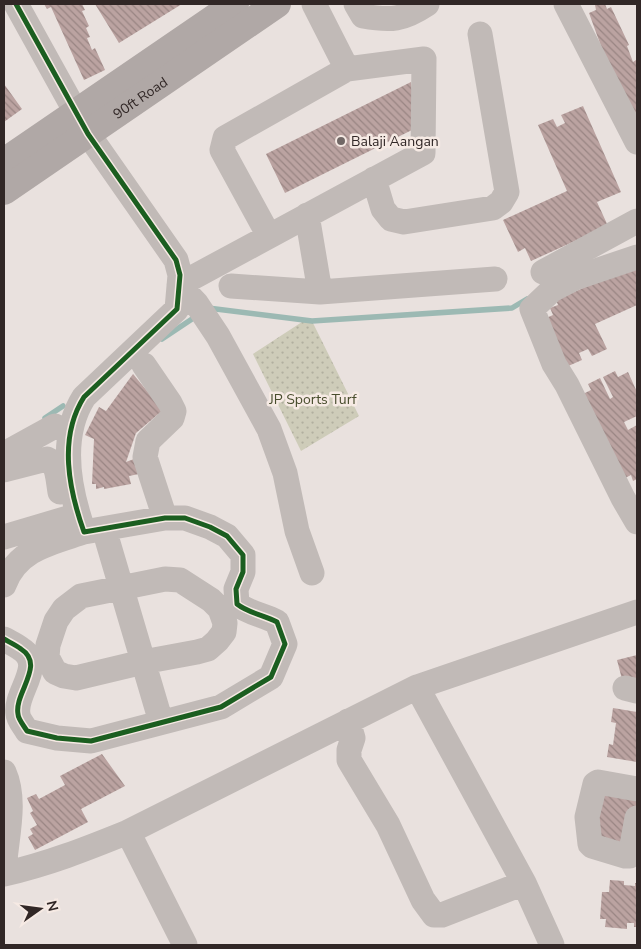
<svg xmlns="http://www.w3.org/2000/svg" width="641" height="949" font-family="'Nunito Sans',sans-serif">
<defs>
<pattern id="park-dots" width="8" height="8" patternUnits="userSpaceOnUse" patternTransform="scale(1.25)"><rect width="8" height="8" fill="#ceccb9"/><path d="M2 2h.1M6 6h.1" fill="none" stroke="#b1af9f" stroke-width="1.8" stroke-linecap="round"/></pattern>
<pattern id="building-back-hatch" width="6" height="6" patternUnits="userSpaceOnUse" patternTransform="scale(1.25)"><rect width="6" height="6" fill="#bba3a1"/><path d="M-1 5l2 2M0 0l6 6M5-1l2 2" fill="none" stroke="#998583"/></pattern>
</defs>
<rect width="100%" height="100%" fill="#e9e1de"/>
<!-- park -->
<path fill="url(#park-dots)" d="M305 320 308 323 312 321 359 416 301 451 253 354Z"/>
<g fill="none" stroke-linecap="round" stroke-linejoin="round">
<!-- stream -->
<path stroke="#9cb9b3" stroke-width="5.5" d="M208 308 312 321 512 308 527 299
M162 339 198 315
M45 418 63 406"/>
</g>
<!-- building -->
<path fill="url(#building-back-hatch)" d="M44 4H82L85 10 82 11 89 26 86 28 90 37 87 38 92 50 95 48 105 70 84 80 51 7 47 9Z
M95 4H182L119 43Z
M597 4H605L607 9 611 7 629 45 627 46 633 62 636 60 637 65V119L623 107 589 13 596 10 595 5Z
M411 82 416 128 285 193 266 154Z
M4 84 22 109 4 122Z
M583 106 621 192 597 202 608 226 531 261 525 248 518 252 503 220 567 191 538 125 553 119 557 127 565 123 561 115Z
M637 264V305L595 324 607 349 592 356 588 349 579 353 582 360 566 367 544 319 553 315 550 308 558 305 556 300Z
M615 371 618 377 628 372 637 392V416L624 422 628 430 637 425V479L633 481 631 475 621 480 583 394 591 390 588 384 600 378 610 399 613 397 603 377Z
M133 374 163 410 136 433 126 462 134 459 139 474 129 476 131 484 104 489V487L96 489V484H92L94 439 85 435 99 407 106 411Z
M637 655V680L623 683 617 660Z
M613 708 637 712V762L607 757 609 744 613 745 616 723 611 722Z
M102 754 125 786 81 809 88 822 35 850 28 837 33 834 30 829 37 825 30 813 33 811 27 798 36 794 39 799 65 785 60 776Z
M596 791 637 792V801L627 853 591 840Z
M610 880 624 881V885L635 886V883H637V927H634V923H627V929L605 927 606 919H600L602 892H609Z"/>
<g fill="none" stroke-linecap="round" stroke-linejoin="round">
<!-- minor -->
<path stroke="#c1bab7" stroke-width="25" d="M356 4 363 16C391 21 403 20 427 4
M566 4 637 142
M374 179 383 209 391 219 404 222 493 208 501 202 507 192 480 34
M307 215 320 292 495 279
M269 236 222 150 225 138 347 69
M637 257 575 278 552 290 532 309 554 364 567 385 623 498 637 522
M543 272 637 221
M231 286 320 292
M144 365 170 403 174 411 172 418 148 441 145 457 165 518
M4 454 55 426
M4 470 47 459C58 463 58 481 60 492
M104 529 161 722
M4 537 78 515
M312 573 297 531 285 473 269 429 218 336 196 303 179 285 423 153 424 59 347 69 314 4
M165 579 180 580 211 600 220 609 225 623 224 632 217 641 208 649 197 652 143 662 76 678 64 676 55 672 47 657 48 645 56 621 64 609 81 596Z
M4 585C17 549 51 543 84 532
M4 639C9 642 16 645 21 649 46 665 14 693 18 714 18 719 24 726 27 731L57 738 91 741 221 707 271 677 285 644 277 622C264 615 248 613 237 604L236 589 243 572V555L227 536 210 527 185 518H165L84 532C69 490 58 438 84 397L177 309 180 275 176 260 88 134 16 4
M625 688 637 691
M348 721 353 738 349 750V760L388 825 423 900 434 915H442L524 883
M4 772C17 801 6 839 4 870
M637 789 598 782 595 784 587 817 590 844 592 846 625 856H630L637 818
M128 832 185 945
M4 874C48 864 86 849 128 832L417 687
M552 945 524 883 417 687 637 612"/>
<!-- major -->
<g stroke="#b0a8a6" stroke-width="28">
<path d="M4 162 235 4"/>
<path id="s1" d="M4 191 277 4"/>
</g>
<!-- cycleway casing -->
<g stroke="#f6eae4" stroke-width="8">
<path id="cycleway" d="M4 639C9 642 16 645 21 649 46 665 14 693 18 714 18 719 24 726 27 731L57 738 91 741 221 707 271 677 285 644 277 622C264 615 248 613 237 604L236 589 243 572V555L227 536 210 527 185 518H165L84 532C69 490 58 438 84 397L177 309 180 275 176 260 88 134 16 4"/>
</g>
<!-- cycleway -->
<use href="#cycleway" stroke="#1b5e20" stroke-width="5"/>
</g>
<!-- markers -->
<circle fill="#716866" stroke="#f6eae4" stroke-width="2" cx="341" cy="141" r="5"/>
<g text-anchor="middle" dominant-baseline="central" stroke-width="5" stroke-linejoin="round" paint-order="stroke">
<!-- street labels -->
<g font-size="14" fill="#312726" stroke="#f6eae4">
<text stroke="none"><textPath href="#s1" startOffset="165">90ft Road</textPath></text>
</g>
<!-- poi labels -->
<g font-size="14" fill="#312726" stroke="#f6eae4" text-anchor="start">
<text x="351" y="141">Balaji Aangan</text>
</g>
<!-- park labels -->
<g font-size="14" fill="#484d2d" stroke="#f6eae4">
<text x="313" y="399">JP Sports Turf</text>
</g>
</g>
<!-- border -->
<rect width="641" height="949" fill="none" stroke="#312726" stroke-width="10"/>
<!-- north arrow -->
<g transform="translate(40 909) rotate(76)" stroke="#f6eae4" stroke-width="4" paint-order="stroke">
<path d="M0-4L9 19L0 12L-9 19Z" fill="#312726"/>
<text y="-8" font-size="14" font-weight="bold" text-anchor="middle" fill="#312726">N</text>
</g>
</svg>
